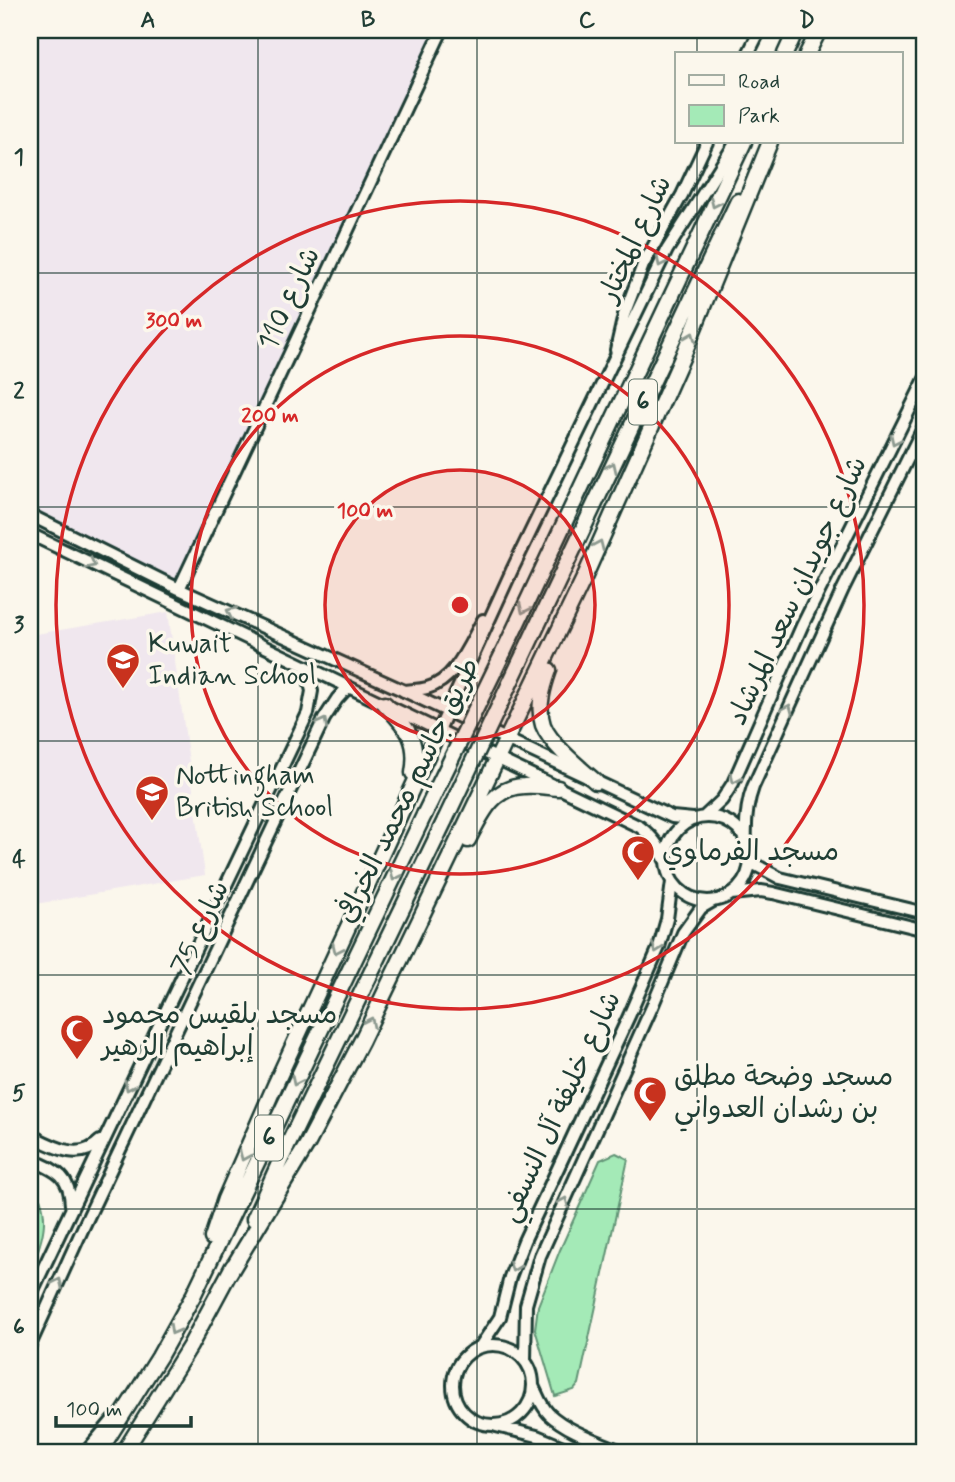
<svg xmlns="http://www.w3.org/2000/svg" width="955" height="1482" font-family="Mynerve,'Playpen Sans Arabic',sans-serif">
<rect width="100%" height="100%" fill="#fbf7ec"/>
<filter id="ink" filterUnits="userSpaceOnUse"><feTurbulence type="fractalNoise" baseFrequency=".0143" numOctaves="2"/><feDisplacementMap in="SourceGraphic" scale="14" xChannelSelector="R" yChannelSelector="G"/><feConvolveMatrix kernelMatrix="1 2 1 2 8 2 1 2 1" color-interpolation-filters="sRGB"/></filter>
<g filter="url(#ink)">
<!-- built -->
<path fill="#f0e7ee" d="M30 30H442L179 588 30 515Z
M168 612 205 875 30 905V635Z"/>
<!-- green -->
<path fill="#a4eab7" stroke="#629476" stroke-width="2" d="M616 1153 628 1159 579 1384 574 1390 555 1396 535 1329 538 1306 560 1250 600 1160Z
M30 1181C53 1210 44 1239 30 1270Z"/>
<g fill="none" stroke-linecap="round" stroke-linejoin="round">
<!-- secondary casing -->
<g stroke="#1f3d34" stroke-width="16">
<path id="secondary" d="M748 54 760 30
M616 350 624 315 643 265 682 195 707 142
M30 515 179 589 400 689 659 811 672 817 693 819
M30 534 640 827C653 837 659 846 665 860
M179 589 442 30
M704 817 722 800 733 783 802 626 925 379
M666 859a42 42 0 1 1 84 0a42 42 0 1 1-84 0Z
M746 843C745 823 746 806 753 787L843 589 925 424
M750 862 780 878 925 913
M731 894 761 891 773 893 925 930
M30 1135C52 1146 79 1163 100 1141
M30 1159C54 1170 70 1174 71 1205
M30 1296 308 713 312 691 306 668
M453 1385a40 40 0 1 1 80 0a40 40 0 1 1-80 0Z
M30 1345 83 1228 324 719 337 699 348 687
M480 1347 500 1317 510 1277 524 1241 629 1016 659 947 667 919 672 882
M525 1361 526 1305 540 1256 652 1007 683 933 701 908 713 901
M533 1386C538 1396 541 1406 549 1414 567 1431 600 1442 623 1452
M496 1426 537 1436 575 1452"/>
</g>
<!-- primary casing -->
<g stroke="#1f3d34" stroke-width="16">
<path id="primary" d="M404 691C412 690 420 690 427 688 456 680 469 644 483 620
M439 730 512 570 667 250 736 142
M86 1452 112 1421"/>
</g>
<!-- highway casing -->
<g stroke="#1f3d34" stroke-width="19">
<path id="highway" d="M785 54 796 30
M807 54 819 30
M503 653 744 142
M520 662 738 201
M549 670C543 687 537 707 543 725 550 744 581 769 596 782
M385 704C407 728 419 739 413 773
M468 840C481 815 492 787 524 786 535 785 547 787 558 788
M254 1219 281 1159 445 820
M212 1238 225 1199 275 1085 439 730
M229 1274 308 1143 362 1040 585 576 682 358 770 142
M99 1452 159 1357 193 1296 424 815
M124 1452 190 1346 233 1266"/>
</g>
<!-- secondary -->
<use href="#secondary" stroke="#fbf7ec" stroke-width="10"/>
<!-- primary -->
<use href="#primary" stroke="#fbf7ec" stroke-width="10"/>
<!-- highway -->
<use href="#highway" stroke="#fbf7ec" stroke-width="14"/>
<!-- highway-bridge casing -->
<g stroke="#1f3d34" stroke-width="19" stroke-linecap="butt">
<path id="highway-bridge" d="M424 815 503 653
M445 820 520 662"/>
</g>
<!-- highway-bridge -->
<use href="#highway-bridge" stroke="#fbf7ec" stroke-width="14"/>
</g>
<!-- one-way arrows -->
<defs><path id="oneway-chevron" d="M-2-3.5L2.5 0L-2 3.5" fill="none" stroke-width="1.6" stroke-linecap="round" stroke-linejoin="round" transform="scale(1.75)"/></defs>
<g stroke="#8d9a90">
<use href="#oneway-chevron" transform="translate(715 203) rotate(115)"/>
<use href="#oneway-chevron" transform="translate(661 262) rotate(116)"/>
<use href="#oneway-chevron" transform="translate(691 337) rotate(-68)"/>
<use href="#oneway-chevron" transform="translate(895 440) rotate(116)"/>
<use href="#oneway-chevron" transform="translate(612 467) rotate(-65)"/>
<use href="#oneway-chevron" transform="translate(599 545) rotate(-66)"/>
<use href="#oneway-chevron" transform="translate(91 564) rotate(26)"/>
<use href="#oneway-chevron" transform="translate(524 609) rotate(115)"/>
<use href="#oneway-chevron" transform="translate(231 612) rotate(-155)"/>
<use href="#oneway-chevron" transform="translate(788 709) rotate(-66)"/>
<use href="#oneway-chevron" transform="translate(323 723) rotate(-62)"/>
<use href="#oneway-chevron" transform="translate(735 779) rotate(115)"/>
<use href="#oneway-chevron" transform="translate(395 876) rotate(116)"/>
<use href="#oneway-chevron" transform="translate(657 948) rotate(110)"/>
<use href="#oneway-chevron" transform="translate(337 949) rotate(115)"/>
<use href="#oneway-chevron" transform="translate(370 1022) rotate(-65)"/>
<use href="#oneway-chevron" transform="translate(296 1081) rotate(116)"/>
<use href="#oneway-chevron" transform="translate(129 1086) rotate(116)"/>
<use href="#oneway-chevron" transform="translate(244 1156) rotate(114)"/>
<use href="#oneway-chevron" transform="translate(564 1202) rotate(-66)"/>
<use href="#oneway-chevron" transform="translate(514 1267) rotate(111)"/>
<use href="#oneway-chevron" transform="translate(58 1283) rotate(-65)"/>
<use href="#oneway-chevron" transform="translate(174 1330) rotate(119)"/>
</g>
</g>
<!-- grid -->
<path fill="none" stroke="#1f3d34" stroke-width="2" stroke-opacity="0.55" d="M258 30V1452M477 30V1452M697 30V54M697 142V1452M30 273H925M30 507H925M30 741H925M30 975H925M30 1209H925"/>
<!-- distance rings -->
<circle cx="460" cy="605" r="135" fill="#d62828" fill-opacity=".12"/>
<g fill="none" stroke="#d62828" stroke-width="3.5">
<circle cx="460" cy="605" r="135"/>
<circle cx="460" cy="605" r="269"/>
<circle cx="460" cy="605" r="404"/>
</g>
<!-- icons -->
<defs>
<g id="school-pin" transform="scale(1.75)"><path d="M0 17L-7.5 6A9.5 9.5 0 1 1 7.5 6Z" fill="#c8321e" stroke="#fbf7ec"/><path d="M0-5L7-2L0 1L-7-2ZM-4 1L0 2.5L4 1V4Q0 6-4 4Z" fill="#fff"/></g>
<g id="mosque-pin" transform="scale(1.75)"><path d="M0 17L-7.5 6A9.5 9.5 0 1 1 7.5 6Z" fill="#c8321e" stroke="#fbf7ec"/><path d="M3.5-4.9A6 6 0 1 0 3.5 4.9A5 5 0 1 1 3.5-4.9Z" fill="#fff"/></g>
</defs>
<g fill-rule="evenodd">
<use href="#school-pin" x="123" y="660"/>
<use href="#school-pin" x="152" y="792"/>
<use href="#mosque-pin" x="638" y="852"/>
<use href="#mosque-pin" x="77" y="1031"/>
<use href="#mosque-pin" x="650" y="1093"/>
</g>
<g text-anchor="middle" dominant-baseline="central" stroke-width="7" stroke-linejoin="round" paint-order="stroke">
<!-- shield labels -->
<g fill="#fbf7ec" stroke="#61756b" stroke-width="2">
<rect x="629" y="379.5" width="28" height="45" rx="5"/>
<rect x="255" y="1115.5" width="28" height="45" rx="5"/>
</g>
<g font-size="26" font-weight="bold" fill="#1f3d34">
<text x="643" y="402">6</text>
<text x="269" y="1138">6</text>
</g>
<!-- street labels -->
<g font-size="28" fill="#1f3d34" stroke="#fbf7ec">
<text transform="translate(636 239) rotate(-65)">شارع المختار</text>
<text transform="translate(290 299) rotate(-65)">شارع 110</text>
<text transform="translate(798 591) rotate(-65)">شارع جويدان سعد المرشاد</text>
<text transform="translate(409 791) rotate(-64)">طريق جاسم محمد الخرافي</text>
<text transform="translate(201 928) rotate(-65)">شارع 75</text>
<text transform="translate(561 1107) rotate(-65)">شارع خليفة آل النسفي</text>
</g>
<!-- poi labels -->
<g font-size="28" fill="#1f3d34" stroke="#fbf7ec" text-anchor="start">
<text x="148" y="644">Kuwait<tspan x="148" dy="32">Indian School</tspan></text>
<text x="176" y="776">Nottingham<tspan x="176" dy="32">British School</tspan></text>
<text x="662" y="852">مسجد الفرماوي</text>
<text x="102" y="1015">مسجد بلقيس محمود<tspan x="102" dy="32">إبراهيم الزهير</tspan></text>
<text x="674" y="1077">مسجد وضحة مطلق<tspan x="674" dy="32">بن رشدان العدواني</tspan></text>
</g>
</g>
<circle cx="460" cy="605" r="10" fill="#d62828" stroke="#fbf7ec" stroke-width="3.5"/>
<g font-size="21" text-anchor="middle" font-weight="bold" fill="#d62828" stroke="#fbf7ec" stroke-width="7" stroke-linejoin="round" paint-order="stroke">
<text x="174" y="327">300 m</text>
<text x="270" y="422">200 m</text>
<text x="365" y="517">100 m</text>
</g>
<!-- margin -->
<rect width="955" height="1482" fill="none" stroke="#fbf7ec" stroke-width="77"/>
<!-- legend -->
<rect x="675" y="52" width="228" height="91" fill="#fbf7ec" stroke="#a3ada2" stroke-width="2"/>
<rect x="689" y="75" width="35" height="10" fill="#fbf7ec" stroke="#a3ada2" stroke-width="2"/>
<text x="738" y="88" font-size="21" fill="#1f3d34">Road</text>
<rect x="689" y="105" width="35" height="21" fill="#a4eab7" stroke="#a3ada2" stroke-width="2"/>
<text x="738" y="122" font-size="21" fill="#1f3d34">Park</text>
<!-- scale -->
<path d="M56 1416v10h135v-10" fill="none" stroke="#1f3d34" stroke-width="3.5"/>
<text x="66" y="1416" font-size="21" fill="#1f3d34" stroke="#fbf7ec" stroke-width="5" paint-order="stroke">100 m</text>
<rect x="38" y="38" width="878" height="1406" fill="none" stroke="#1f3d34" stroke-width="2.5"/>
<g font-size="23" text-anchor="middle" font-weight="bold" fill="#1f3d34">
<text x="148" y="27">A</text>
<text x="368" y="27">B</text>
<text x="587" y="27">C</text>
<text x="807" y="27">D</text>
<text x="19" y="164">1</text>
<text x="19" y="398">2</text>
<text x="19" y="632">3</text>
<text x="19" y="866">4</text>
<text x="19" y="1100">5</text>
<text x="19" y="1334">6</text>
</g>
</svg>
